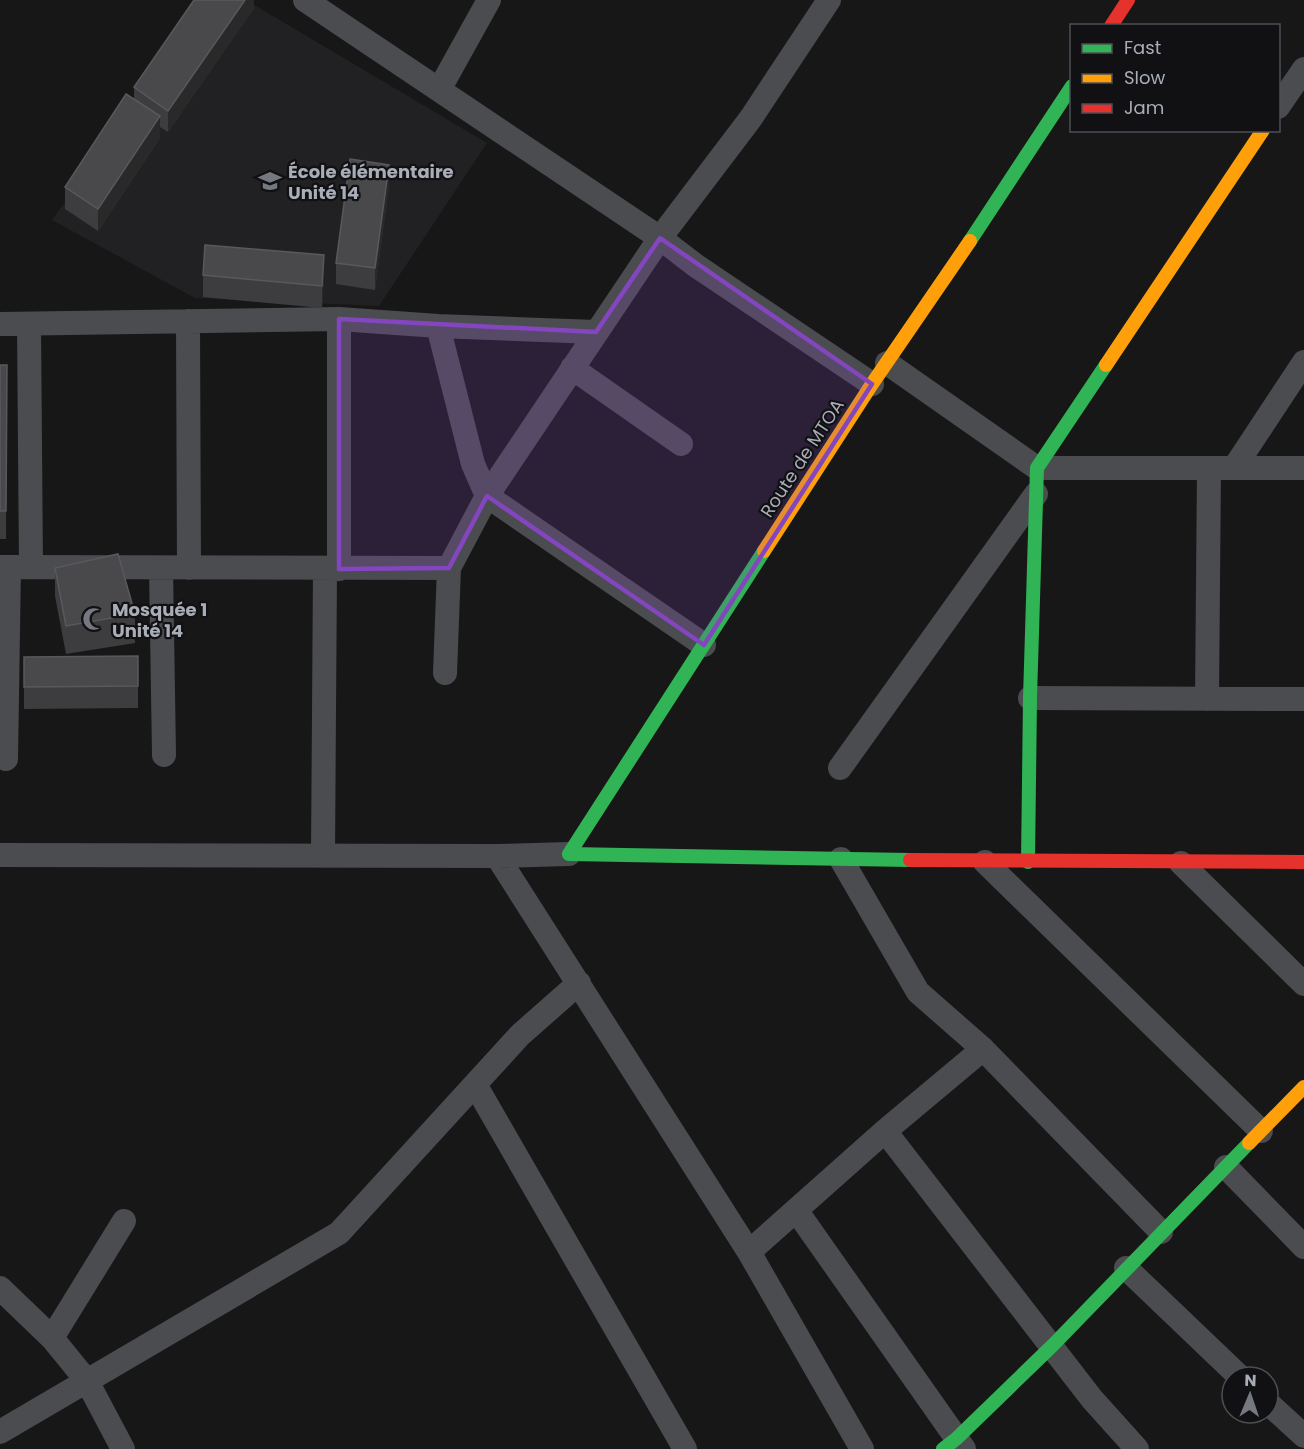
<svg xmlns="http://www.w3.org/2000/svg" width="1304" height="1449" font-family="Poppins,sans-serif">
<rect width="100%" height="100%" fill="#171717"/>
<!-- built -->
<path fill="#212123" d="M208 0H246L487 143 379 306 195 298 52 220Z"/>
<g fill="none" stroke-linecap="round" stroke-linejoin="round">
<!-- street -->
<path stroke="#4b4c50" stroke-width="24" d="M305 0 660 238 695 265 872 384
M439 90 489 0
M1278 107 1304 69
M339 319V569
M188 321 189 568
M0 324 339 319 438 326 596 332
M29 324 31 567
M438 326 473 464 487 496 704 645
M887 363 1037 468H1304
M572 368 681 444
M1234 468 1304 362
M0 567 449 568
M161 568 164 755
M445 673 449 568 487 496 660 238 751 118 829 0
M1030 698 1304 699
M1207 699 1209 468
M6 759 9 567
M840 768 1036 494
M0 855 497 856 569 854
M323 855 325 569
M497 856 749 1252 862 1449
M841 859 918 992 983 1049 1161 1232
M985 862 1261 1131
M1181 863 1304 984
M476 1086 685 1449
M885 1131 1092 1399 1137 1449
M1226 1167 1304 1247
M796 1210 964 1449
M749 1252 885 1131 983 1049
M1126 1268 1240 1377
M0 1288 52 1338 87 1381 123 1449
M52 1338 124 1221
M1268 1403 1304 1436
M0 1432 339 1233 520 1035 579 983"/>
<!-- fast -->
<path stroke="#30b455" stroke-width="14" d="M970 241 1072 86
M569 854 764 551
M569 854 910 860
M1028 862 1030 698 1037 468 1106 365
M943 1449 956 1439 1053 1345 1249 1143"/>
<!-- slow -->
<path stroke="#ff9f0a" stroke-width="14" d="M1106 365 1263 130
M764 551 872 384 970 241
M1249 1143 1304 1087"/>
<!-- jam -->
<path stroke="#e5322d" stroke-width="14" d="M1111 26 1128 0
M910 860 1304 862"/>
</g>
<!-- wall -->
<path fill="#3d3d3f" d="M254 0V8L168 132 160 127V138L98 231 65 209V187L134 99V87Z
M389 186 375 290 336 284V263Z
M203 275 324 277 322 308 203 297Z
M0 365H7L6 539H0Z
M55 568 135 614V643L66 654 55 596Z
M138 656V708L24 709V657Z"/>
<!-- shaded-wall -->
<path fill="#29292a" d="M245 0H254V8L168 132V111Z
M160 116V138L98 231V209Z
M389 165V186L375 290V268Z
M324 255V277L322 308V286Z"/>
<!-- building -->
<path fill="#49494c" stroke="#58595d" stroke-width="1.5" d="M194 0H245L168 111 134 87Z
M126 94 160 116 98 209 65 187Z
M350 159 389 165 375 268 336 263Z
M205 245 324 255 322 286 203 275Z
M0 365H7L6 511H0Z
M118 554 135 614 66 626 55 568Z
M138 656V686L24 687V657Z"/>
<!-- marked area -->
<path fill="#8446be" fill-opacity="0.2" stroke="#8446be" stroke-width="4.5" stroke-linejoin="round" d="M660 238 872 384 704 645 487 496 449 568 339 569V319L596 332Z"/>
<!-- icons -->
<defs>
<g id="school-bare" transform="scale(1.8)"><path d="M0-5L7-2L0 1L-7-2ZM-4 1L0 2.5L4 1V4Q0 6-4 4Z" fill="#757880" stroke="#111113" stroke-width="2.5" paint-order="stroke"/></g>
<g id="mosque-bare" transform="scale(1.8)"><path d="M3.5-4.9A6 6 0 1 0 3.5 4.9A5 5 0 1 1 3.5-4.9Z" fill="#757880" stroke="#111113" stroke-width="2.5" paint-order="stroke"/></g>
</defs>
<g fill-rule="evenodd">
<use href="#school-bare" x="270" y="181"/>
<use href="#mosque-bare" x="94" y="619"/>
</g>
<g text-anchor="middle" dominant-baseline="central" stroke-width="4.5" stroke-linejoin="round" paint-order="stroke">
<!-- poi labels -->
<g font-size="18" font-weight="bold" fill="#a8adb8" stroke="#111113" text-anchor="start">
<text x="288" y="171">École élémentaire<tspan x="288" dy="21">Unité 14</tspan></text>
<text x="112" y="609">Mosquée 1<tspan x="112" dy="21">Unité 14</tspan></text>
</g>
<!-- street labels -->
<g font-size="18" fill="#a8adb8" stroke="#111113">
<text transform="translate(802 458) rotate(-57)">Route de MTOA</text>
</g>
</g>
<!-- legend -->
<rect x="1070" y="24" width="210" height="108" fill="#111113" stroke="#4d4f55" stroke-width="1.5"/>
<rect x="1082" y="44" width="30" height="9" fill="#30b455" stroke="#4d4f55" stroke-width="1.5"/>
<text x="1124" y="54" font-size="18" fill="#a8adb8">Fast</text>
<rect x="1082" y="74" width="30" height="9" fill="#ff9f0a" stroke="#4d4f55" stroke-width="1.5"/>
<text x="1124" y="84" font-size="18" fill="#a8adb8">Slow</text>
<rect x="1082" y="104" width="30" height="9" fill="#e5322d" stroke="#4d4f55" stroke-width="1.5"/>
<text x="1124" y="114" font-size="18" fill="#a8adb8">Jam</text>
<!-- north arrow -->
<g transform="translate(1250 1395) rotate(2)"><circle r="28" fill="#111113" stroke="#4d4f55" stroke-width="1.5"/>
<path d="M0-4.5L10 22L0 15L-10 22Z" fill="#757880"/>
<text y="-9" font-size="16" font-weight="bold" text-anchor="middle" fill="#a8adb8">N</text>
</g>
</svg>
